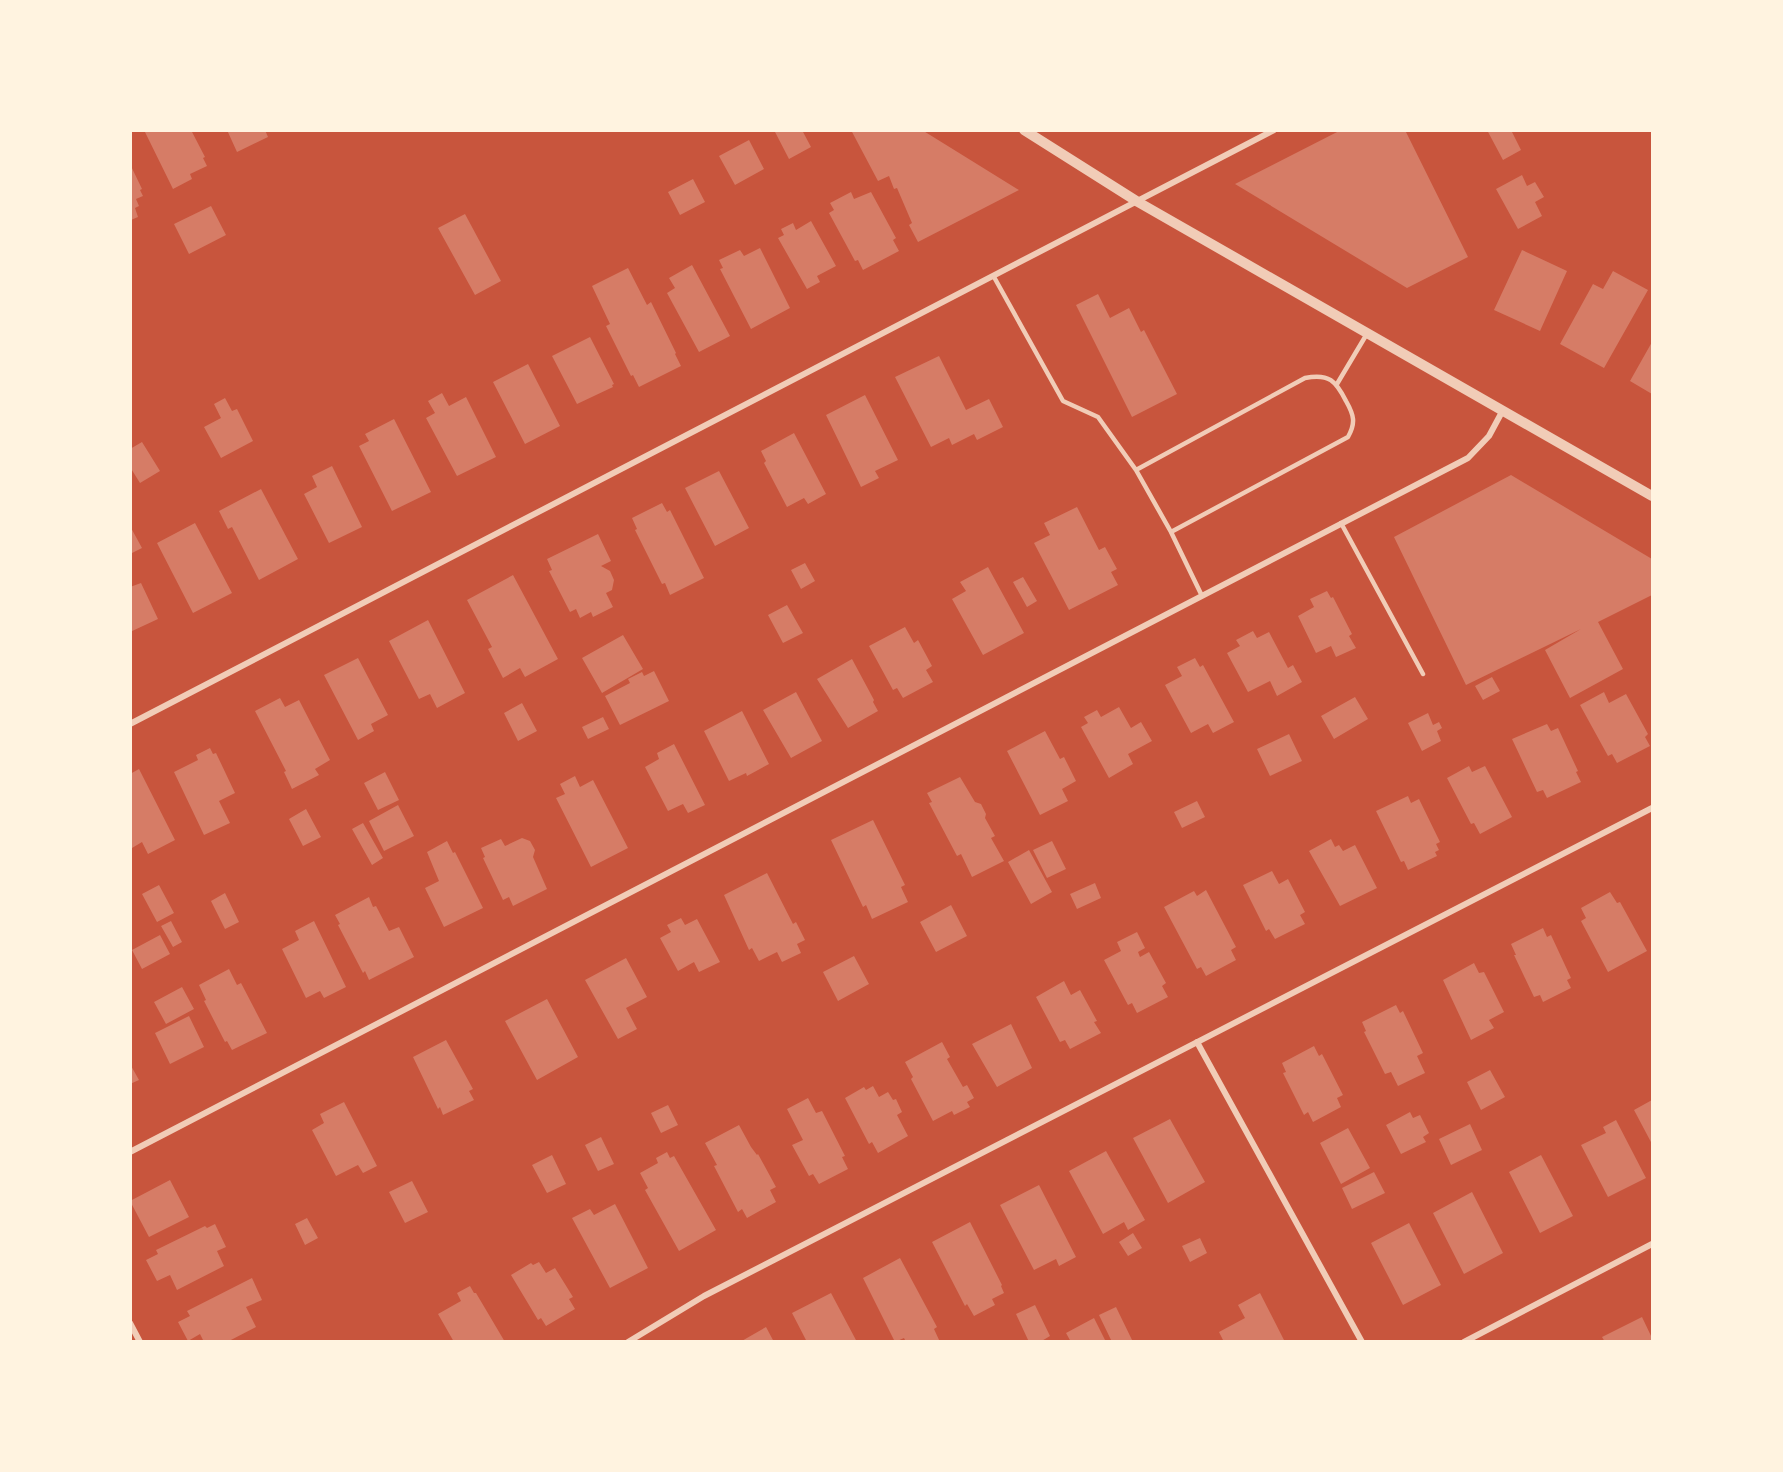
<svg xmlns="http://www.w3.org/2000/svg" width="1783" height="1472" font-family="'IBM Plex Serif',serif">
<rect width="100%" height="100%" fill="#c8553d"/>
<!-- building -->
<path fill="#d67c66" d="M144 130H191L205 157 203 158 207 166 190 174 192 179 173 189Z
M227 130H265L268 137 237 152Z
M774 130H802L811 147 789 159Z
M851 130H922L1019 190 918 242 909 225 912 223 897 188 894 189 889 176 878 181Z
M1341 130H1405L1468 257 1407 288 1235 184Z
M1487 130H1511L1521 150 1503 160Z
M749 140 764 169 735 185 719 156Z
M130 164 142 189 140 190 143 196 136 199 139 206 135 208 138 217 131 220Z
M1522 175 1527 186 1535 182 1544 197 1535 202 1542 216 1518 229 1496 189Z
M693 179 705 202 680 215 668 192Z
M851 192 854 199 871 192 896 238 893 240 899 251 863 270 858 260 855 261 829 213 834 210 830 203Z
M211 206 226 235 189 254 174 224Z
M465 214 501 281 475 295 438 228Z
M811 221 836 266 817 276 820 282 807 289 778 238 784 235 781 229 793 223 796 230Z
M760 248 790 308 751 329 720 269 723 268 719 260 740 250 744 256Z
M1522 250 1567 271 1540 331 1494 310Z
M692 265 730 336 699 352 667 293 675 288 669 278Z
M628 268 647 305 651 302 676 353 675 354 681 366 639 387 633 375 631 376 606 326 610 324 592 286Z
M1613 271 1648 290 1604 368 1560 344 1593 284 1603 289Z
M1098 294 1110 318 1129 308 1141 332 1144 330 1177 394 1132 417 1076 305Z
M590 337 614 384 612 385 613 387 577 404 552 356Z
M1652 342V394L1630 381Z
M939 356 966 410 989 399 1003 427 977 440 974 434 952 445 949 438 931 447 895 377Z
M528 364 560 426 525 444 493 382Z
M442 393 449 406 466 397 496 457 457 476 426 418 435 413 428 401Z
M865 395 898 460 875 471 879 478 861 487 826 415Z
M225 398 232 411 237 409 253 441 221 458 204 427 221 418 214 404Z
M394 419 431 492 392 511 359 446 369 441 365 434Z
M794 433 826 494 808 504 804 498 787 507 764 463 766 461 761 451Z
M142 442 160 471 140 483 130 467V449Z
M332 466 362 527 329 543 304 494 317 487 312 476Z
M719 471 749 528 715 546 685 488Z
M1511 475 1652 559V595L1598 622 1623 669 1570 698 1545 650 1581 629 1466 685 1394 537Z
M261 489 298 559 259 580 232 527 228 529 219 511Z
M662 503 667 512 670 510 704 578 670 595 665 583 662 584 635 530 637 529 632 518Z
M1077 507 1099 550 1105 547 1117 569 1111 572 1118 585 1069 610 1034 543 1050 535 1044 523Z
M195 523 232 593 193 613 157 543Z
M130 526 142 548 130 554Z
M598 534 611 561 601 566 610 571 614 580 612 590 606 593 613 607 593 617 591 612 580 618 576 609 570 612 549 571 552 570 547 559Z
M805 563 815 581 801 589 791 570Z
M988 567 1024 633 983 655 952 599 966 591 960 582Z
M513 575 558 659 525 677 520 668 503 678 488 649 492 647 467 600Z
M1023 577 1037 601 1027 607 1013 582Z
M141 583 158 619 130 632V587Z
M1327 591 1331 598 1333 597 1352 634 1349 636 1356 648 1336 657 1331 646 1316 653 1298 616 1314 607 1310 599Z
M787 605 803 633 783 643 768 615Z
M428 620 465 693 437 708 430 694 419 699 389 641Z
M905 627 914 643 918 640 932 666 926 670 933 682 903 698 897 688 893 690 869 646Z
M1253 631 1257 638 1269 632 1288 668 1293 665 1302 682 1277 696 1270 681 1248 692 1227 653 1240 646 1236 640Z
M623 635 643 669 602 693 582 658Z
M358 658 388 715 371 724 374 731 358 740 324 675Z
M1195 658 1200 667 1203 665 1234 722 1213 733 1208 724 1191 733 1165 685 1182 676 1177 667Z
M852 659 874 700 873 702 878 711 848 728 817 679Z
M654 671 669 701 620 725 605 696 630 683 628 679 642 672 644 676Z
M1492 677 1500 691 1483 700 1475 686Z
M796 692 822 741 791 758 763 710Z
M1604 692 1609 703 1626 694 1648 734 1645 737 1650 746 1617 763 1612 754 1608 756 1580 705Z
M1355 697 1368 719 1334 739 1321 716Z
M280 698 285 707 299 700 330 760 315 769 319 775 292 789 284 772 286 771 255 711Z
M522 703 537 731 518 741 504 713Z
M1119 707 1131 728 1141 722 1152 741 1128 754 1133 764 1109 778 1081 727 1088 723 1084 717 1097 710 1101 717Z
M742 711 769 764 747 776 746 773 729 781 704 731Z
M1428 713 1433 725 1439 722 1442 728 1437 731 1441 741 1422 751 1408 723Z
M603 717 609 729 588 739 582 727Z
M1547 724 1551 731 1558 728 1578 771 1576 772 1581 782 1547 798 1543 790 1537 792 1512 739Z
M1045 731 1060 759 1064 757 1076 781 1062 789 1068 801 1040 815 1007 751Z
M1289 734 1302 761 1270 776 1257 749Z
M674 744 705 805 688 813 683 804 668 811 645 767 659 759 657 753Z
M210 748 213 754 216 753 235 793 219 801 230 823 204 835 174 772 198 760 196 755Z
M1469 766 1472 772 1485 766 1512 817 1480 834 1474 823 1471 824 1447 778Z
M139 769 175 840 148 854 142 842 132 848 130 845V774Z
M385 772 399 800 378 810 364 783Z
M575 776 580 787 593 780 628 848 591 867 556 798 565 794 560 784Z
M960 777 975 802 981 804 986 814 985 818 995 836 991 838 1004 861 972 877 961 854 957 856 929 803 932 802 927 793Z
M1408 796 1411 803 1419 799 1440 842 1436 844 1439 850 1435 852 1437 856 1408 870 1404 861 1401 862 1376 811Z
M1197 801 1205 817 1182 828 1174 812Z
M398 805 414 836 384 851 369 821Z
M306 809 321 837 303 846 289 819Z
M873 820 905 885 901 887 908 902 872 919 866 905 863 907 831 840Z
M363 823 383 858 372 865 352 829Z
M522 838 530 841 535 850 533 857 547 889 513 906 509 897 503 900 483 858 485 857 481 848 501 839 505 846Z
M1331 839 1335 847 1339 845 1343 851 1355 845 1377 888 1340 906 1309 851Z
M447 841 453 853 455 852 483 908 444 927 425 888 439 881 427 852Z
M1052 841 1066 869 1047 878 1033 850Z
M1029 850 1052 892 1031 904 1008 862Z
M1272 871 1279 884 1288 879 1305 912 1300 915 1305 924 1275 939 1269 929 1266 931 1243 885Z
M767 873 793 924 796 922 805 940 797 944 801 953 782 962 777 952 759 961 752 948 749 950 724 895Z
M1095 883 1101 898 1077 909 1070 894Z
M159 885 174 913 157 922 142 894Z
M1206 890 1236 947 1231 950 1236 960 1206 976 1201 967 1197 969 1164 907 1194 891 1197 896Z
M1610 892 1617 903 1620 902 1647 951 1608 972 1581 921 1586 918 1581 908Z
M225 893 239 922 225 929 211 901Z
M369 897 373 907 376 906 389 931 399 927 414 957 369 980 365 971 363 973 338 925 340 924 335 915Z
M951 905 967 936 936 952 920 922Z
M681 918 685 925 697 919 720 962 699 972 694 962 678 971 660 938 671 932 667 925Z
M171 921 182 942 173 947 161 926Z
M314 921 346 987 324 998 320 991 306 998 282 949 299 940 295 931Z
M1543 928 1547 937 1551 935 1571 978 1567 980 1571 988 1543 1002 1540 995 1534 997 1514 955H1516L1511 944Z
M1137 932 1145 948 1138 952 1140 957 1149 952 1166 983 1162 986 1168 997 1137 1013 1132 1003 1128 1005 1104 960 1121 951 1117 942Z
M160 935 170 954 142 969 132 950Z
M854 956 869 984 838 1001 823 972Z
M626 958 647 997 626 1008 637 1029 618 1039 585 980Z
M1474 963 1479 973 1484 972 1504 1012 1489 1020 1494 1028 1471 1040 1443 980Z
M229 969 237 985 241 983 267 1033 232 1050 227 1041 225 1042 204 1001 206 1000 199 985Z
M1064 981 1071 995 1080 990 1097 1021 1094 1022 1101 1033 1070 1049 1065 1040 1060 1042 1036 997Z
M182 987 194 1009 166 1024 154 1002Z
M547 999 578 1057 537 1080 505 1021Z
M1396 1005 1400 1013 1403 1011 1423 1053 1417 1056 1425 1073 1398 1086 1391 1072 1385 1074 1364 1032 1366 1031 1362 1022Z
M189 1016 204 1047 170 1064 155 1033Z
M1011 1024 1032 1068 997 1087 972 1044Z
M446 1040 473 1089 469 1091 474 1100 443 1115 440 1107 438 1109 413 1057Z
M942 1042 950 1057 947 1059 963 1087 967 1085 974 1098 967 1102 970 1107 954 1115 952 1111 933 1121 911 1079 913 1077 905 1062Z
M1314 1046 1319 1056 1322 1054 1343 1095 1337 1098 1341 1107 1313 1122 1308 1112 1304 1115 1283 1073 1286 1072 1282 1063Z
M130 1064 139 1080 130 1084Z
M1490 1070 1505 1097 1481 1110 1467 1082Z
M873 1086 879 1097 888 1092 893 1100 896 1099 902 1112 897 1115 908 1136 878 1153 872 1142 869 1144 845 1098 864 1087 866 1090Z
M808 1098 816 1113 822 1111 845 1156 842 1157 848 1169 819 1184 813 1174 809 1176 792 1145 803 1140 787 1109Z
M1652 1100V1144L1634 1110Z
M344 1102 377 1166 363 1173 358 1165 336 1176 312 1130 324 1123 320 1114Z
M668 1105 678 1125 661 1133 651 1113Z
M1410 1112 1413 1118 1420 1115 1429 1133 1423 1137 1426 1142 1401 1154 1386 1125Z
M1170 1119 1205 1182 1168 1203 1133 1138Z
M1616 1120 1646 1178 1608 1197 1581 1145 1606 1133 1603 1127Z
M1470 1124 1482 1150 1451 1165 1439 1139Z
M739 1125 751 1147 757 1155 758 1154 776 1187 770 1190 776 1202 747 1218 742 1209 738 1212 714 1166 717 1165 705 1143Z
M1348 1128 1370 1168 1341 1184 1320 1143Z
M601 1137 614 1164 598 1171 585 1145Z
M1106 1151 1145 1220 1128 1230 1124 1222 1103 1234 1069 1171Z
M667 1152 670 1158 674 1156 716 1230 679 1251 645 1190 648 1188 640 1173 658 1163 656 1158Z
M552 1155 566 1184 547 1193 532 1165Z
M1541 1155 1573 1216 1540 1233 1509 1172Z
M1374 1172 1385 1193 1352 1209 1342 1188Z
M170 1180 189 1217 149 1237 130 1201Z
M412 1181 428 1212 405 1223 389 1192Z
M1039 1185 1076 1257 1059 1266 1056 1259 1034 1270 1000 1205Z
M1472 1192 1503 1253 1464 1274 1433 1213Z
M615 1204 648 1268 610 1288 572 1218 590 1209 594 1215Z
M307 1218 318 1238 305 1245 295 1224Z
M970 1222 1002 1285 1001 1286 1004 1293 992 1299 995 1305 974 1316 967 1304 965 1306 932 1242Z
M1409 1223 1441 1285 1403 1305 1371 1243Z
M215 1224 226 1247 217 1251 224 1266 177 1290 170 1275 157 1281 146 1260 158 1254 156 1250 205 1226 207 1228Z
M1133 1233 1142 1248 1128 1256 1119 1242Z
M1200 1238 1207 1253 1190 1262 1182 1246Z
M900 1258 937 1327 934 1329 940 1342H906L904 1338 895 1342 863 1278Z
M539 1262 546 1273 555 1268 573 1297 569 1299 575 1309 546 1326 541 1318 538 1320 511 1275 531 1263 533 1265Z
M252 1278 262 1300 246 1307 256 1327 227 1342H204L200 1334 188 1341 178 1322 190 1316 187 1311Z
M470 1286 474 1293H476L505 1342H454L438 1314 461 1301 457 1293Z
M831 1293 857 1342H807L792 1313Z
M1260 1293 1285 1342H1224L1219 1332 1245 1318 1238 1305Z
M1035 1305 1050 1336 1040 1342H1029L1016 1314Z
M1116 1307 1133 1342H1112L1099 1315Z
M1642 1317 1652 1338V1342H1605L1602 1337Z
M1094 1318 1106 1342H1071L1066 1333Z
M766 1327 774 1342H740Z"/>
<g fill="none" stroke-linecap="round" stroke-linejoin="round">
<!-- service -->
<path stroke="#f1ccb7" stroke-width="4.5" d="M994 277 1063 401 1098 417 1136 470 1171 532 1202 596
M1337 384 1368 332
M1136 470 1305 378C1329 373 1336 381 1346 401 1354 415 1356 423 1348 437L1171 532
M1341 523 1423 674"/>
<!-- minor -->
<path stroke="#f1ccb7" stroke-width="6" d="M130 724 1274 130
M1197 1042 1362 1342
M130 1152 1468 458 1489 436 1503 410
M130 1323 140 1342
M628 1342 704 1296 1652 808
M1464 1342 1652 1244"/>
<!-- tertiary -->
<path stroke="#f1ccb7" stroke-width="10" d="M1024 130 1138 202 1652 496"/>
</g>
<!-- border -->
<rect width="1783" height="1472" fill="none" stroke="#fff3e0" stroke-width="264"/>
</svg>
